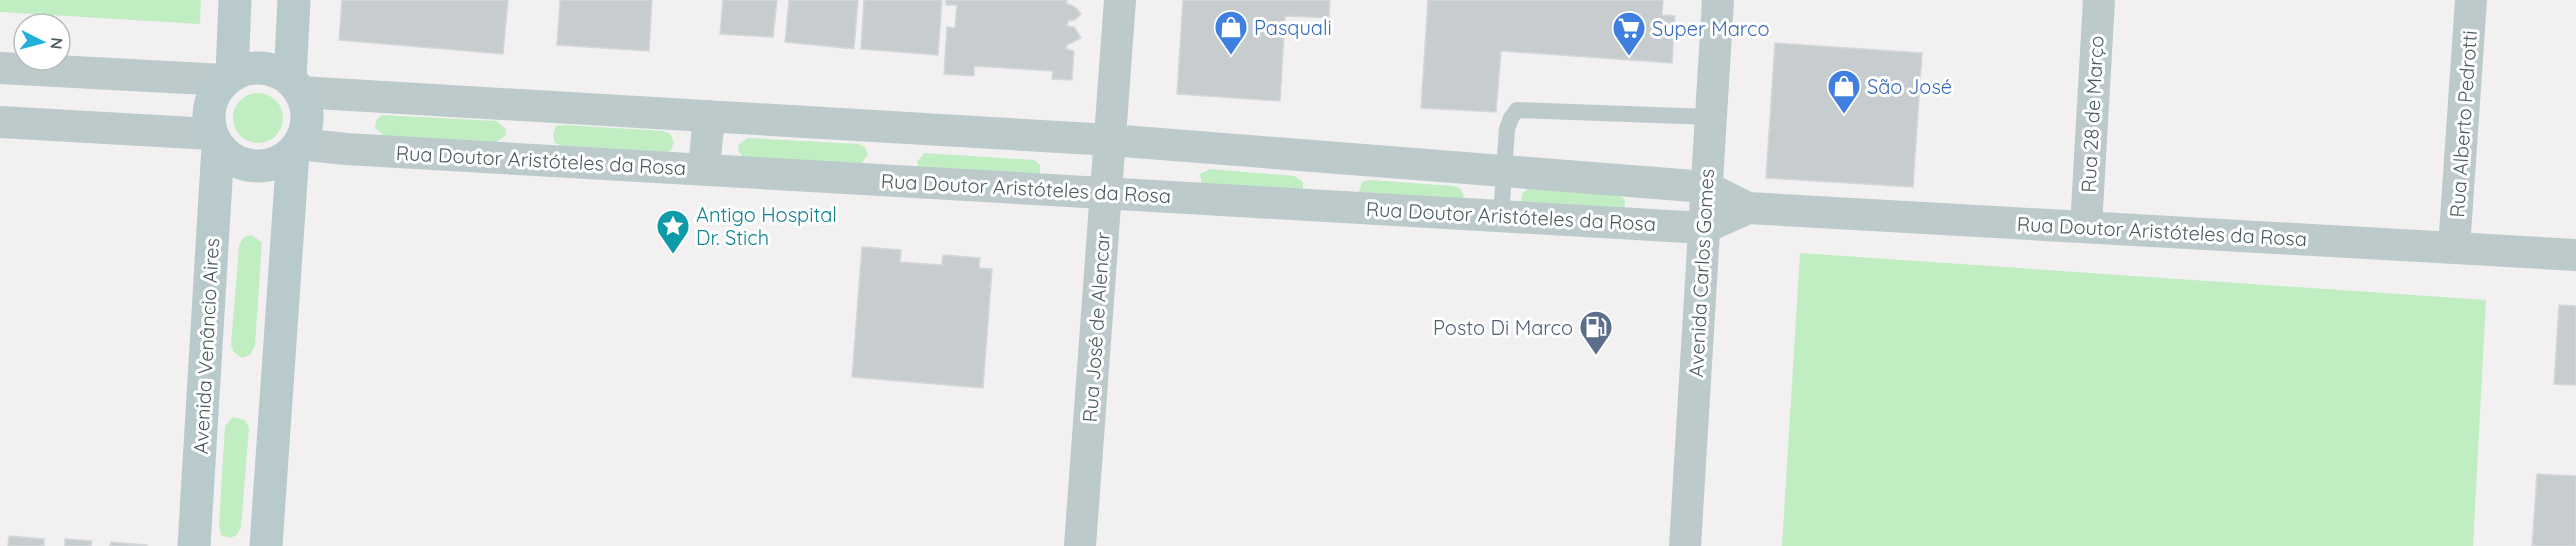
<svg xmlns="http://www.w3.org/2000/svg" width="2576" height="546" font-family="Quicksand,sans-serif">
<rect width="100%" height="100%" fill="#f2f0f1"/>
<!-- green -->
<path fill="#c1edc3" d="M0 0H201L200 24 0 12Z
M233 118a25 25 0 1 1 50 0a25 25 0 1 1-50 0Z
M382 115 497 121 506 129 505 136 496 142 384 136 375 128 376 120Z
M565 125 664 131 670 134 674 142 671 150 667 152 563 146 555 143 553 135 556 126Z
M748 138 858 144 865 147 868 155 860 165 743 157 738 151 739 144Z
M924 153 1034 160 1040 165V173L1037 176 919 168 917 162Z
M1210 169 1294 176 1303 182V190L1202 185 1200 174Z
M1370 180 1453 186 1460 188 1464 196 1462 200 1359 192 1362 182Z
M1528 189 1616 194 1623 198 1625 201 1624 210 1521 202 1522 194Z
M251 235 262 242 255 346 250 355 242 358 234 352 231 345 239 246 243 238Z
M1800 253 2486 300 2473 546H1782Z
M233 417 245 420 249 428 241 527 237 535 230 538 221 535 219 525 225 426Z"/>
<!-- building -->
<path fill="#c7cdcf" stroke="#d4d8db" stroke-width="1.5" d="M342 0H508L503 54 339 40Z
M560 0H652L649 51 557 45Z
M723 0H777L773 37 720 34Z
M789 0H858L854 49 785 42Z
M864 0H942L938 55 861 49Z
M946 0H1067L1066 3 1075 7 1081 14 1074 20 1068 21 1067 26 1074 27 1081 38 1067 45 1066 49 1074 51 1072 80 1052 79 1053 71 974 66V76L944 74 947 27 955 28 957 5H946Z
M1183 0H1330L1329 18 1285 16 1280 101 1177 94Z
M1428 0H1663L1662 15 1675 16 1672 63 1501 51 1496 112 1421 108Z
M1775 43 1922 53 1913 187 1766 178Z
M862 247 901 250 900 262 942 265 943 255 980 258 979 268 992 269 983 388 852 377Z
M2559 305 2576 306V385L2554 384Z
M2537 474 2576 476V546H2532Z
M9 536 44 539V546H8Z
M65 539 92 541 91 546H65Z
M111 542 147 545 146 546H110Z"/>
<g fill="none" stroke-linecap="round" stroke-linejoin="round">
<!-- lane -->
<path stroke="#bccacc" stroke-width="16" d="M1501 216 1507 129 1511 118 1517 110 1710 117"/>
<!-- street -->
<path stroke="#bccacc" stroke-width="32" d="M0 68 224 80
M300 92 1110 140 1706 187 1748 208 2576 255
M0 122 211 134
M299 144 346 149 1704 228 1748 208
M704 169 709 116
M2086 227 2099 0
M2454 248 2471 0
M1080 546 1120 0
M1685 546 1718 0"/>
<!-- secondary -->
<path stroke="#b9cacd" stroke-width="33" d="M209 117a49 49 0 1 1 98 0a49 49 0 1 1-98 0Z
M232 75 235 0
M290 79 294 0
M194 546 218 147
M266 546 293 152"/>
</g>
<!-- icons -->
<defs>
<g id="shop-pin" transform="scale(1.725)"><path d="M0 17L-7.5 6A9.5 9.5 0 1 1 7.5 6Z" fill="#3f7fe0" stroke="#fff"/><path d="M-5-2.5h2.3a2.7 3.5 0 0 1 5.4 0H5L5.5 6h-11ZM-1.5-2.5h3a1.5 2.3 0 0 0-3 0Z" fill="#fff"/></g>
<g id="supermarket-pin" transform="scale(1.725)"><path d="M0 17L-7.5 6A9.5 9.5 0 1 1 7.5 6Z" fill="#3f7fe0" stroke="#fff"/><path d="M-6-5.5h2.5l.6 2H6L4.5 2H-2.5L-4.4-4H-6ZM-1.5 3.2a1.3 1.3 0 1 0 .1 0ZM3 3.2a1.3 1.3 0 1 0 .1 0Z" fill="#fff"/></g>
<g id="sight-pin" transform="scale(1.725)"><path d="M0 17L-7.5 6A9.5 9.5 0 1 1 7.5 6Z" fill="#0f9aa8" stroke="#fff"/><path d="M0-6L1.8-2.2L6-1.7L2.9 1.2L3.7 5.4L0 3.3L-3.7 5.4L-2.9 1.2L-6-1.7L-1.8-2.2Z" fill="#fff"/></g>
<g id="fuel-pin" transform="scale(1.725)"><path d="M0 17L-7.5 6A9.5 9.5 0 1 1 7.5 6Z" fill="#5c6f8a" stroke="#fff"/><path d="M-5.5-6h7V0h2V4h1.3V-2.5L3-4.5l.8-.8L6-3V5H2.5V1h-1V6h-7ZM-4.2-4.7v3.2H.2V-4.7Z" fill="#fff"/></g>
</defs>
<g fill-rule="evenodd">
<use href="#shop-pin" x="1231" y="27"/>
<use href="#supermarket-pin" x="1629" y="28"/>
<use href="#shop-pin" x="1844" y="86"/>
<use href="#sight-pin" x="673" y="226"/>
<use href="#fuel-pin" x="1596" y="327"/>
</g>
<g text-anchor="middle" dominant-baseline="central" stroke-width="6" stroke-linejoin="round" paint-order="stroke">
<!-- shop labels -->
<g font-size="20" fill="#366cbe" stroke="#fff" text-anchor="start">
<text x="1254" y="27">Pasquali</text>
<text x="1652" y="28">Super Marco</text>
<text x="1867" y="86">São José</text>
</g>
<!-- street labels -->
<g font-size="20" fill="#485a5c" stroke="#fff">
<text transform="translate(2092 114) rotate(-87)">Rua 28 de Março</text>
<text transform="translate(2463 124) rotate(-86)">Rua Alberto Pedrotti</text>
<text transform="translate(541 160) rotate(3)">Rua Doutor Aristóteles da Rosa</text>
<text transform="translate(1026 188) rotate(3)">Rua Doutor Aristóteles da Rosa</text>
<text transform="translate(1511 216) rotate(3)">Rua Doutor Aristóteles da Rosa</text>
<text transform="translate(2162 231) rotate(3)">Rua Doutor Aristóteles da Rosa</text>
<text transform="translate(1701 273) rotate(-87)">Avenida Carlos Gomes</text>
<text transform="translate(1096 327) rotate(-86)">Rua José de Alencar</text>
<text transform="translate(206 346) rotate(-87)">Avenida Venâncio Aires</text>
</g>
<!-- culture labels -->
<g font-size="20" fill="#0d838f" stroke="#fff" text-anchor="start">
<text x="696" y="214">Antigo Hospital<tspan x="696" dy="23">Dr. Stich</tspan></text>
</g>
<!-- service labels -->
<g font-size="20" fill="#4e5e75" stroke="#fff" text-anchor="end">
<text x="1573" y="327">Posto Di Marco</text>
</g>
</g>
<!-- north arrow -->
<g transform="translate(42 42) rotate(96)"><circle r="28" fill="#ffffff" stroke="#b6bdbe" stroke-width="1.5"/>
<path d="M0-4.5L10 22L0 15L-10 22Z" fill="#22b0da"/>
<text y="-9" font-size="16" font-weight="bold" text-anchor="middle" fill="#485a5c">N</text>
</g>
</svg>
